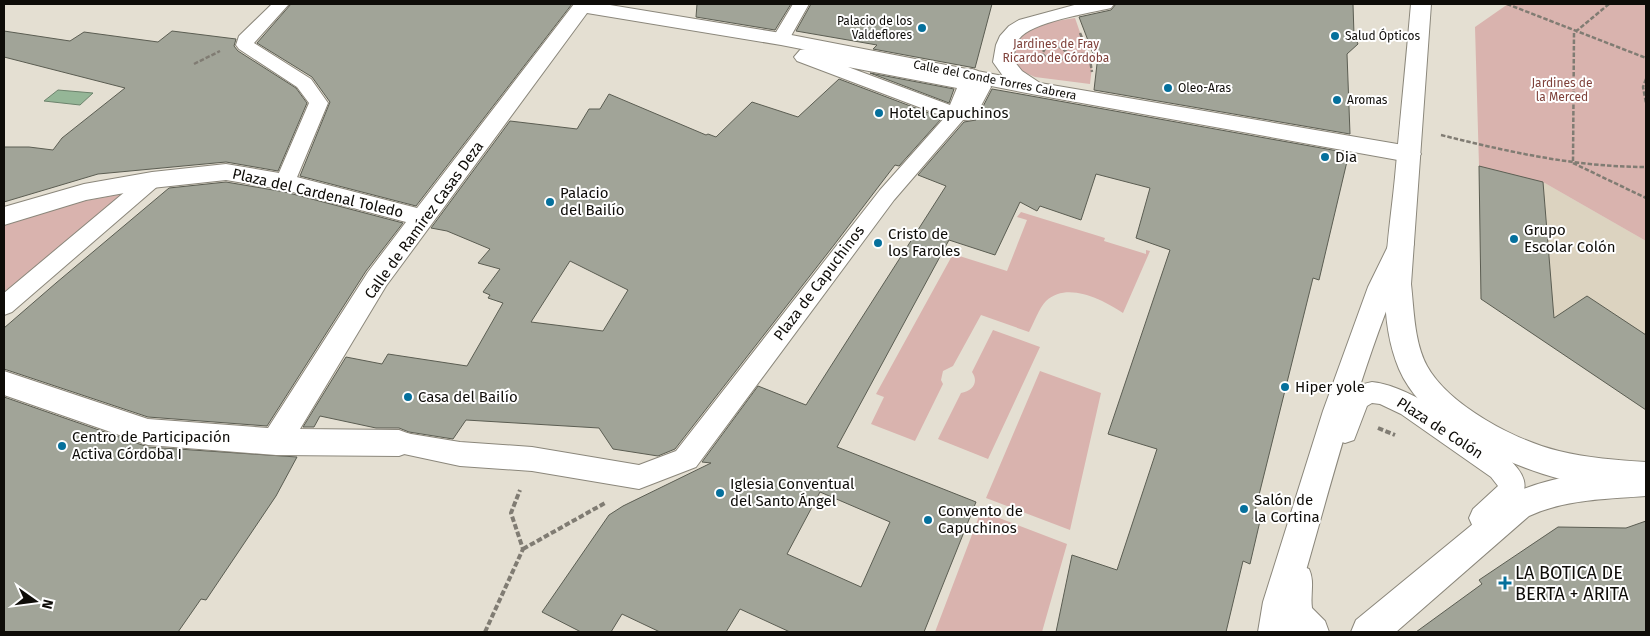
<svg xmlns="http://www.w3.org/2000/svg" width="1650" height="636" font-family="'Fira Sans',sans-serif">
<rect width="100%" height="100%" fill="#e4dfd2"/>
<!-- built -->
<path fill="#dcd3c0" d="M1479 166 1543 182 1646 241V407H1642L1481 299Z"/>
<!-- green -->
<path fill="#d9b3ae" d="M1508 4H1646V241L1543 182 1479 166 1475 27Z
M1075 18 1092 67 1090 84 1035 77 1021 71 1013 58 1017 38 1036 24Z
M128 193 4 292V222L74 203Z
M1021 212 1105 238 1104 241 1146 254V250L1150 251 1123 313C1103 300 1068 281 1046 301 1039 308 1034 323 1029 332L981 315 953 366 943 371 941 380 943 384 915 441 871 424 884 397 876 394 953 254 1007 271 1027 220 1017 217Z
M993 330 1040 347 988 459 938 439 961 393C973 391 979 382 972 372Z
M1040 371 1101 393 1070 530 986 498Z
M981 511 1067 544 1042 632H935Z"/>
<!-- water -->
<path fill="#95b697" stroke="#6c836c" d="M58 90 93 93 80 105 44 101Z"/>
<!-- building -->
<path fill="#a1a498" stroke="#5b5d52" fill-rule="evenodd" d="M291 4H572L416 206 300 176 330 102 312 77 257 43Z
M697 4H791L775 30 696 17Z
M811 4H992L975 68 873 49 877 45 796 31Z
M1116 4H1353L1354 35 1358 44 1347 54 1350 134 1094 90 1097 64 1079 17 1111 10Z
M4 31 70 41 84 32 158 42 172 31 236 39 234 46 238 51 296 88 307 103 278 171 226 162 98 174 4 202V147H29L53 150 62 138 125 88 4 57Z
M870 73 954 89 949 103Z
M839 79 942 118 899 166 895 165 834 245 675 449 658 456 613 449 599 428 466 420 453 439 409 432 399 428H376L320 416 314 427H303L346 357 382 364 388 354 467 366 503 303 488 298 490 295 483 292 500 269 478 263 490 249 447 231 431 228 510 121 577 129 589 109H600L609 94 706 135 708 134 716 137 752 102 798 117ZM570 261 628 290 603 331 531 322Z
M992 89 1349 153 1319 280 1313 278 1253 519 1260 521 1250 564 1243 561 1226 632H1056L1072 555 1117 570 1157 449 1108 434 1170 250 1136 238 1150 188 1096 174 1081 220 1040 206 1037 211 1020 202 995 255 949 240 837 447 976 502 924 632H790L740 609 726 632H660L622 614 611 632H581L542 612 609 515 623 506 711 463 702 462 758 386 806 405 946 186 918 175 964 122 976 120ZM820 492 890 522 861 587 787 554Z
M1479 166 1543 182 1554 318 1587 296 1646 335V410L1481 299Z
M226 182 285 192 403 223 366 271 267 426 148 417 4 369V328L56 283 169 188Z
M4 397 148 447 297 457 276 496 206 600 201 599 178 632H4Z
M1646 521V632H1416L1482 584 1479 580 1558 527 1626 528Z"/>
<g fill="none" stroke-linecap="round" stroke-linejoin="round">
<!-- pedestrian casing -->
<g stroke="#8b877b" stroke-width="2">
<path id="pedestrian" d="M272 4H289L254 43 311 79 328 103 295 182 292 187 285 189 278 187 275 182 309 103 297 87 239 49 236 45 239 36Z
M793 4H809L787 43 781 44 775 43 772 39Z
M806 49 961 78 966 71 972 69 978 71 981 75 979 81 989 83 991 87 974 119 963 120 894 200 696 467 639 489 532 471 460 466 390 451 386 443 390 435 399 432 460 442 532 447 639 465 676 451 880 190 945 117 797 61 794 57 800 50ZM848 67 957 88 950 105Z
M152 173 159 175 162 180 159 185 12 312 4 315V293L145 175Z
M1372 382C1415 386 1474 436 1511 461 1531 481 1528 494 1508 513 1500 521 1494 527 1483 531L1473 527 1469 518 1473 509 1498 486 1491 477 1401 414 1380 404 1372 403 1367 406 1354 440 1345 443 1336 440 1332 432C1341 406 1340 388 1372 382Z
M1299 565 1309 569C1315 582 1310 594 1312 608L1325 621 1329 632H1292C1279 611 1279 592 1289 569Z"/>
</g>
<!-- minor casing -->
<g stroke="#8b877b" stroke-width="2">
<path id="minor" d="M574 4H604L781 33 1003 76 993 62 996 45 1000 36 1009 26 1019 20 1078 4H1114L1111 8C1090 13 1031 22 1019 39 1014 45 1014 54 1014 61L1022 71 1040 83 1409 146 1417 149 1421 154 1417 159 1409 162 1037 95 781 45 587 13 386 286 300 429 399 430 410 434 414 443 410 452 399 456 276 455 148 445 4 395V371L148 419 268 428 368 272 406 222 285 190 226 180 152 188 86 200 4 225V207L84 184 152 172 226 164 285 174 417 208Z
M1401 235 1410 238 1414 244C1362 358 1332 482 1297 602L1294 632H1258L1263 602 1323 411 1368 287 1392 238Z
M1646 468V496C1607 499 1566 499 1529 516L1396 632H1351L1356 620 1507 496C1551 475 1597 471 1646 468Z"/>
</g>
<!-- secondary casing -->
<g stroke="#8b877b" stroke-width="2">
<path id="secondary" d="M1411 4H1431L1411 284C1414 310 1414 342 1427 366 1449 406 1517 441 1559 451 1588 458 1617 460 1646 462V490C1618 488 1588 486 1560 479 1503 464 1423 425 1399 369 1374 309 1389 240 1395 177 1400 120 1406 62 1411 4Z"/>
</g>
<!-- path-far1 -->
<path stroke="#807c73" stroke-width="2.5" stroke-dasharray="4.5 2" stroke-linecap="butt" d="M1507 4 1646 58
M1609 4 1574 33 1573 163 1646 198
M1080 33 1089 54 1092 72
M1058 46 1067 52 1068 56C1059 62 1050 61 1042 54L1046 47Z
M1068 54H1089
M194 64 220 51
M1646 79 1643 87 1646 103
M1441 135C1509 152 1576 167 1646 167"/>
<!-- path -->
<path stroke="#807c73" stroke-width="4" stroke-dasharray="5.5 2.5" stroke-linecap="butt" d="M1378 428 1395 435
M523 549 605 503
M485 632 523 549 511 513 520 490"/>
<!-- pedestrian -->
<use href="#pedestrian" fill="#fff" fill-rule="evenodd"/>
<!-- minor -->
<use href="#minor" fill="#fff" fill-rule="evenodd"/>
<!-- secondary -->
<use href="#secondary" fill="#fff" fill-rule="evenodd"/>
</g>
<!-- markers -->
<g fill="#05709c" stroke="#fff" stroke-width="2">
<circle cx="922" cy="28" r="5"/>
<circle cx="1335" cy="36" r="5"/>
<circle cx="1168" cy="88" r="5"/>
<circle cx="1337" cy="100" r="5"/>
<circle cx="879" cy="113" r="5"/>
<circle cx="1325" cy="157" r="5"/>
<circle cx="550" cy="202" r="5"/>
<circle cx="1514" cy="239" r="5"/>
<circle cx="878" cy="243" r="5"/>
<circle cx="1285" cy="387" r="5"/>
<circle cx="408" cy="397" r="5"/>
<circle cx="62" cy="446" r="5"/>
<circle cx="720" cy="493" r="5"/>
<circle cx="1244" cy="509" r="5"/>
<circle cx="928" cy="520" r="5"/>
<path d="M1502.5 575.5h5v5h5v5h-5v5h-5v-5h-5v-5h5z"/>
</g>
<g text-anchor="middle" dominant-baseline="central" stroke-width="4" stroke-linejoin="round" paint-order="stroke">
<!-- far-poi labels -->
<g font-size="12" fill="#0e0c08" stroke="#fff" text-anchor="start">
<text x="912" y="21" text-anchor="end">Palacio de los<tspan x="912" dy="14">Valdeflores</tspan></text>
<text x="1345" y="36">Salud Ópticos</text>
<text x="1178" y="88">Oleo-Aras</text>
<text x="1347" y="100">Aromas</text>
</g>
<!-- far-park labels -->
<g font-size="12" fill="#7f413a" stroke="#fff">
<text x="1056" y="44">Jardines de Fray<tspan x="1056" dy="14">Ricardo de Córdoba</tspan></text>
<text x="1562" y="83">Jardines de<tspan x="1562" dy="14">la Merced</tspan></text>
</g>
<!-- far-street labels -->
<g font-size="12" fill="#0e0c08" stroke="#fff">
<text transform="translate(995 80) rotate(11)">Calle del Conde Torres Cabrera</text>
</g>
<!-- poi labels -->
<g font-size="15" fill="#0e0c08" stroke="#fff" text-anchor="start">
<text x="889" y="113">Hotel Capuchinos</text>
<text x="1335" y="157">Dia</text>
<text x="560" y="193">Palacio<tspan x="560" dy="17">del Bailío</tspan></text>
<text x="1524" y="230">Grupo<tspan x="1524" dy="17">Escolar Colón</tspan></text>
<text x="888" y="234">Cristo de<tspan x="888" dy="17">los Faroles</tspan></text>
<text x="1295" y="387">Hiper yole</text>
<text x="418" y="397">Casa del Bailío</text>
<text x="72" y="437">Centro de Participación<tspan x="72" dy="17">Activa Córdoba I</tspan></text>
<text x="730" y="484">Iglesia Conventual<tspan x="730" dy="17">del Santo Ángel</tspan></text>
<text x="1254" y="500">Salón de<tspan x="1254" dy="17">la Cortina</tspan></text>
<text x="938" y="511">Convento de<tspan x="938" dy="17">Capuchinos</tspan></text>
</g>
<!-- street labels -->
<g font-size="15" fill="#0e0c08" stroke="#fff">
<text transform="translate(318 193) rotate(13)">Plaza del Cardenal Toledo</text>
<text transform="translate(424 220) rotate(-54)">Calle de Ramírez Casas Deza</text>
<text transform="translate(819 283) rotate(-53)">Plaza de Capuchinos</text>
<text transform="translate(1440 428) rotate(33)">Plaza de Colón</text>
</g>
<!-- near-poi labels -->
<g font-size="18" fill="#0e0c08" stroke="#fff" text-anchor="start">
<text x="1515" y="573">LA BOTICA DE<tspan x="1515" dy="21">BERTA + ARITA</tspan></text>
</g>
</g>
<!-- border -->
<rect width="1650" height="636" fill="none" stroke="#0e0c08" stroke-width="10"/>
<!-- north arrow -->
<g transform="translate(35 601) rotate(104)" stroke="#ffffff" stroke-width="4" paint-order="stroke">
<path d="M0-4L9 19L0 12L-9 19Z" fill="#0e0c08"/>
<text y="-8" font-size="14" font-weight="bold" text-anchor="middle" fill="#0e0c08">N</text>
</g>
</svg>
